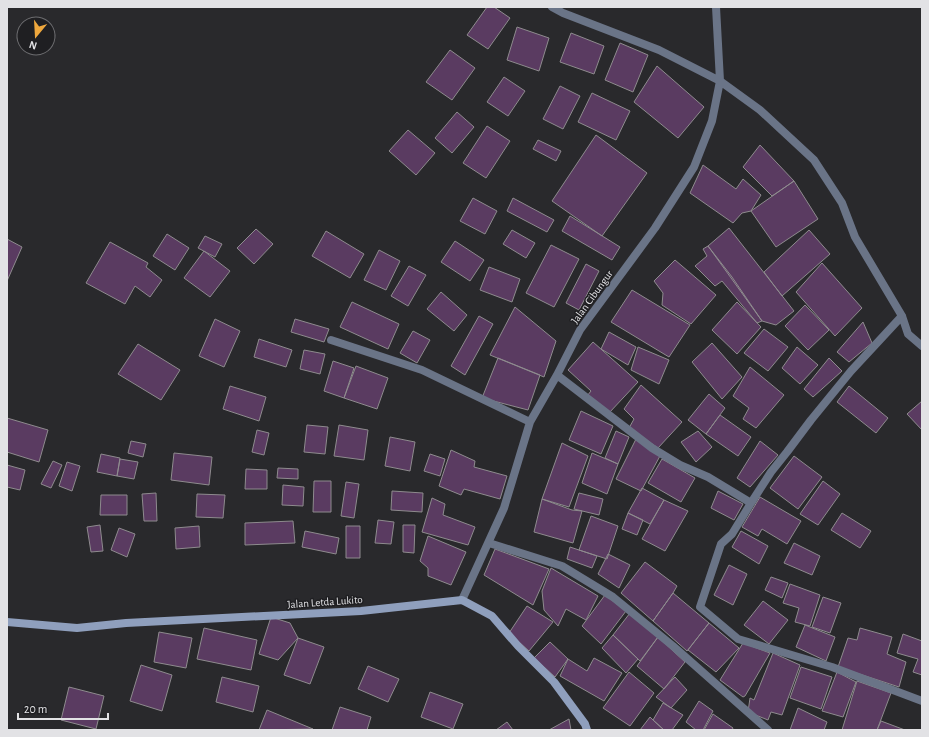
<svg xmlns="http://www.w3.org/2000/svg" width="929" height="737" font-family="'Alegreya Sans',sans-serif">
<rect width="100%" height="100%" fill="#29292c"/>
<!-- building -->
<path fill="#5a3b61" stroke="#8e8b8e" d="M487 7H494L510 18 488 49 467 35Z
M517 27 549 38 539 71 507 60Z
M571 33 604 46 594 74 560 62Z
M620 43 648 55 633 92 605 80Z
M450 50 475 68 452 100 426 82Z
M657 66 704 107 678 138 634 102Z
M504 77 525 91 508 116 487 102Z
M560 86 580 96 563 129 543 119Z
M592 93 630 111 616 140 578 122Z
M457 112 474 127 452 153 435 138Z
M487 126 510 141 486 178 463 163Z
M408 130 435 153 416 175 389 151Z
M596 135 647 173 602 236 552 201Z
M538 140 561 151 556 161 533 149Z
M760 145 794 181 772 196 743 167Z
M703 165 736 189 743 179 761 195 751 211 742 213 733 223 690 193Z
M794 181 818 219 776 247 751 211Z
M473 198 497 211 485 234 460 221Z
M513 198 554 220 547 232 507 211Z
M570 216 620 247 612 260 562 231Z
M729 228 794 311 776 325 762 321 708 246Z
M256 229 273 244 254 264 237 248Z
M512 230 535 243 526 258 503 244Z
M809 230 830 254 782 296 764 272Z
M326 231 364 254 350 278 312 256Z
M167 234 189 248 175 270 153 256Z
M205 236 222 244 215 257 198 248Z
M7 239 22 247 7 281Z
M455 241 484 260 470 281 441 262Z
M110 242 148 263 146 267 162 280 150 297 135 286 125 304 86 283Z
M551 245 579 259 554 307 526 293Z
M708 246 732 277 762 321 757 323 722 281 715 286 695 266 707 256 703 249Z
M379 250 400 261 386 290 364 280Z
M204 251 230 271 210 297 184 278Z
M675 260 716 295 691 324 662 305 663 293 654 281Z
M822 263 862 308 835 336 796 292Z
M586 264 599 271 579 310 566 303Z
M409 266 426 275 408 306 391 296Z
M489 267 520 279 512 302 480 290Z
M632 290 690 325 669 357 611 322Z
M441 292 467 315 454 331 427 309Z
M352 302 399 324 388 349 340 327Z
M737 302 761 327 737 354 712 330Z
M805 305 829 330 808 350 785 326Z
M515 307 556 341 544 377 490 355Z
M479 316 493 324 465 375 451 366Z
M215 319 240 331 224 367 199 356Z
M295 319 329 329 324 342 291 332Z
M863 322 872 343 849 362 837 352Z
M764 329 788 347 768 371 744 353Z
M413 331 430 340 417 363 400 353Z
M609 332 636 347 628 365 601 349Z
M259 339 292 350 286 367 254 357Z
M593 342 638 382 609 413 587 396 591 391 568 370Z
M712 343 742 377 722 399 692 362Z
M138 344 180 370 161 400 118 374Z
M638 347 669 360 659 384 631 370Z
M797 347 818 365 800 384 782 368Z
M304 350 325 354 320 374 300 369Z
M498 358 540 375 528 410 482 398Z
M829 358 842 371 813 397 804 389Z
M333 361 354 368 344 398 324 391Z
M356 366 388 378 377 409 344 398Z
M750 367 784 395 756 428 743 419 749 408 733 396Z
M641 385 682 422 658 448 629 428 634 419 624 409Z
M230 386 266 397 259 421 223 409Z
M849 386 888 418 876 433 837 402Z
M709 394 725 408 706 434 688 420Z
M922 401V430L907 414Z
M581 411 613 426 601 454 569 440Z
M720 415 751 437 738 456 706 434Z
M7 418 48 430 39 462 7 452Z
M307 425 328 427 325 454 304 452Z
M339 425 368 430 364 460 334 456Z
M257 430 269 433 264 455 252 452Z
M616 431 629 437 618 464 605 458Z
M698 431 712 447 696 462 681 442Z
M390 437 415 442 410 471 385 466Z
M636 439 660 456 641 491 616 479Z
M131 441 146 444 143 457 128 453Z
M760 441 778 455 750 487 737 478Z
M562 443 588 456 569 507 542 499Z
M451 450 475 461 474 467 507 476 500 499 464 489 461 495 439 486Z
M174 453 212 457 209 485 171 480Z
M592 453 618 464 607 494 582 483Z
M101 454 120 458 117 476 97 472Z
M430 454 445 459 440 476 424 471Z
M794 456 822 477 798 509 770 488Z
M120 459 138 462 134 479 117 476Z
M662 459 695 478 681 502 648 483Z
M53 461 62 465 51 488 41 484Z
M67 462 80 466 72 491 59 486Z
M7 465 25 470 20 490 7 487Z
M278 468 298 469V479L277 478Z
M246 469 267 470V489H245Z
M314 481H331V512H313Z
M823 481 840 494 818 525 800 514Z
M346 482 359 484 354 518 341 516Z
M283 485 304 487 303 506 282 505Z
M642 488 664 500 650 524 628 513Z
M392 491 423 493 422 512 391 510Z
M718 491 743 504 734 520 711 508Z
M156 493 157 521H144L142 494Z
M579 493 603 499 599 515 574 509Z
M197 494 225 495 223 518 196 517Z
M101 495H127V515H100Z
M760 497 801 521 787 544 762 529 758 536 742 527Z
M432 498 445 504 443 515 475 527 468 545 422 532Z
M542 499 572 510 582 511 573 543 534 532Z
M664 500 688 511 665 551 642 539Z
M628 513 643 520 637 535 622 529Z
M842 513 871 531 860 548 831 530Z
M591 516 618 526 607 559 579 550Z
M378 520 394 522 391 544 375 543Z
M293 521 295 543 245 545V523Z
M100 525 103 551 91 552 87 527Z
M403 525H415L414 553 403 552Z
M199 526 200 547 176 549 175 528Z
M346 526H360V558H346Z
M119 528 135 534 127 557 111 550Z
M305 531 339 538 336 554 302 547Z
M741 531 768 546 759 564 732 547Z
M428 536 466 552 451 585 428 576V568L420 561Z
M794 543 820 556 812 575 784 563Z
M570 547 597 556 592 568 567 559Z
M495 549 549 569 533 605 484 575Z
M608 554 630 565 619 588 598 574Z
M645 562 677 586 673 593 653 621 621 593Z
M729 565 747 574 733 605 714 595Z
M551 568 598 596 586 620 566 609 558 626 544 610 542 591Z
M771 577 788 583 782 598 765 590Z
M790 584 820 595 810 626 795 622 799 608 783 603Z
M673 593 709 623 687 651 653 621Z
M605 595 626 611 601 644 582 626Z
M823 597 841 603 830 633 812 627Z
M763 601 788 620 769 644 744 625Z
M527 606 553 622 529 651 509 633Z
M630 613 658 637 640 661 613 635Z
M271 617 290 623 298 638 278 660 259 654Z
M709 623 739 648 716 672 688 650Z
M805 625 835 637 826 661 796 647Z
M204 628 257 640 251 670 197 659Z
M860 628 892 637 887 654 906 662 899 687 838 667 848 638 857 640Z
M159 632 192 638 186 668 154 662Z
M903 634 922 641V675L913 672 918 659 897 653Z
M613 635 638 659 626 673 602 648Z
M658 637 685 662 664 689 637 666Z
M298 638 324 647 310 684 284 675Z
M550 642 568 659 555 677 534 658Z
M743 643 770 653 745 696 743 697 720 680Z
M773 653 800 665 782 715 771 712 768 720 748 712 750 698 754 700Z
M594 658 622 673 604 701 560 676 568 659 587 671Z
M141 665 172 675 162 711 130 701Z
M368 666 399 679 388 702 358 689Z
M801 667 832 677 821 709 790 698Z
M629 672 654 693 630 726 603 708Z
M837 672 856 682 843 717 822 711Z
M222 677 259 686 253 712 216 702Z
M675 677 687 690 671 708 656 697Z
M857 681 891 693 877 730H842Z
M69 687 104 696 96 729 61 720Z
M430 692 463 704 453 729 421 717Z
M699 701 713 711 703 730H696L686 722Z
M663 703 683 715 672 730H664L653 720Z
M340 707 371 717 367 730H332Z
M798 708 827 722 824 730H790Z
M267 710 313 729 259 730Z
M713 714 733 728 732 730H704Z
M650 717 653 720 664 730H640Z
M569 719 571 730H549Z
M881 721 905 730H877Z
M507 722 513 730H496Z"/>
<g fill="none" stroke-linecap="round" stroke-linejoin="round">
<!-- street -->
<path stroke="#6a7487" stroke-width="8" d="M552 7 563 13 659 50 720 81 760 110 814 160 842 203 855 237 902 316 908 334 922 346
M331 340 422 370 530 422
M557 375 652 448 680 465 708 477 751 503 771 472 787 452 811 420 851 371 902 316
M751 503 732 534 721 544 700 607 738 639 832 667 922 701
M489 543 562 566 613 597 673 646 768 730
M462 600 504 508 530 422 557 375 580 330 655 228 694 167 712 121 720 81 716 7"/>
<!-- secondary -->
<path stroke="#8f9fbd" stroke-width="8" d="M7 622 77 628 126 623 361 611 462 600 492 616 518 646 554 682 585 724 587 730"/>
</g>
<g text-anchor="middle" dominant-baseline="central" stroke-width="3" stroke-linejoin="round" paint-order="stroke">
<!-- street labels -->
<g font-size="11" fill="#e2e2e5" stroke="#1f1f22">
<text transform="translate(592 297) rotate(-54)">Jalan Cibungur</text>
<text transform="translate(325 602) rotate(-4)">Jalan Letda Lukito</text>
</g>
</g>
<!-- border -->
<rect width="929" height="737" fill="none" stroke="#e2e2e5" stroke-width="16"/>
<!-- north arrow -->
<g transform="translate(36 36) rotate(198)"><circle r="19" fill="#1f1f22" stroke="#6d6d70"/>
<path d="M0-3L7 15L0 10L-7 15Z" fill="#eea73d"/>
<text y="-6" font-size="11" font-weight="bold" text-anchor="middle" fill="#e2e2e5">N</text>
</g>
<!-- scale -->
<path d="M18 713v6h90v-6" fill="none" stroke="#e2e2e5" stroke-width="2"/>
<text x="24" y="713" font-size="12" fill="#e2e2e5" stroke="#1f1f22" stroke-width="3" paint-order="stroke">20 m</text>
</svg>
